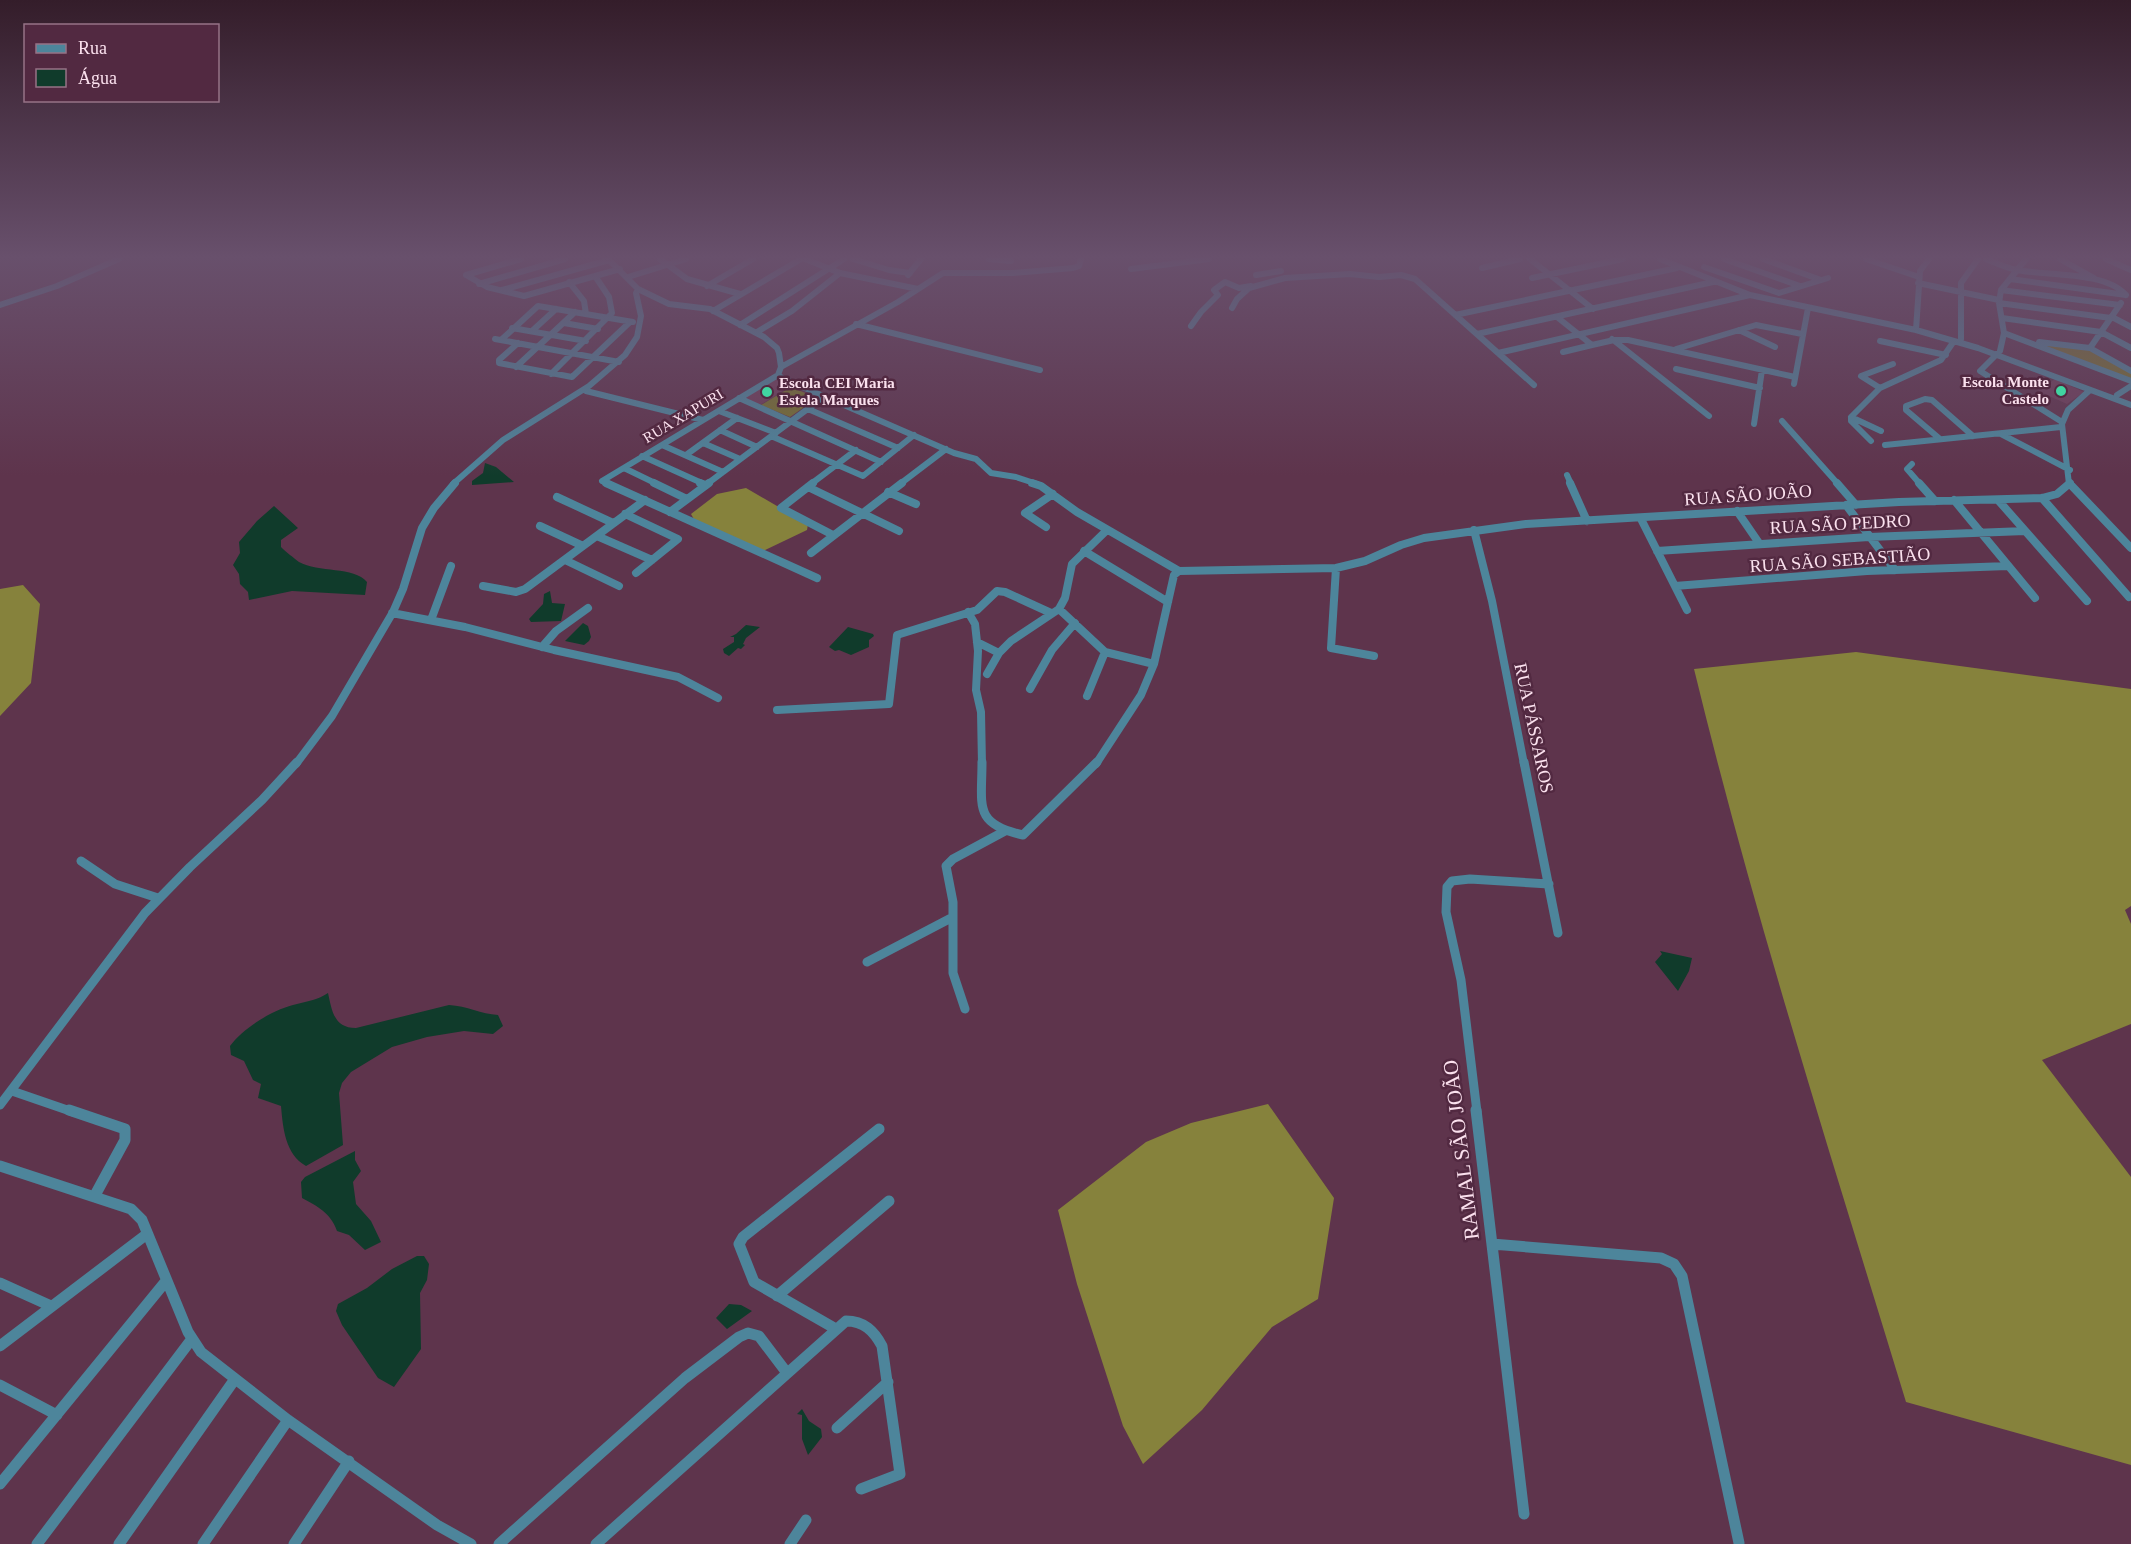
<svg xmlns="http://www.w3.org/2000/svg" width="2131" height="1544" font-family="'Times New Roman',serif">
<rect width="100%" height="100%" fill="#5e344c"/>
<!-- built -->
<path fill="#6d3d58" d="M775 378 791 386 760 405 743 397Z
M2055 379 2084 392 2067 404 2038 391Z"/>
<!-- green -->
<path fill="#76712f" d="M2034 342 2092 349 2131 371V380Z
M791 387 817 398 790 417 761 405Z"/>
<!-- forest -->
<path fill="#86823c" d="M746 488 808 524 807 530 761 552 696 523 691 514 717 494Z
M23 585 40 604 31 683 0 716V589Z
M1856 652 2131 689V906L2125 910 2131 924V1024L2042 1060 2131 1177V1465L1906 1402C1832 1159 1754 916 1694 669Z
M1268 1104 1334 1198 1318 1299 1272 1327 1202 1410 1143 1464 1123 1426 1077 1284 1058 1210 1146 1142 1191 1123Z"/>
<!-- water -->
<path fill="#103b2b" d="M485 463 496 467 514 482 472 485V481L483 473Z
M274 506 298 528 281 540V547C286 552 294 558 299 562 318 573 354 566 367 582L365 595 292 591 249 600 248 592 240 584 239 574 233 565 240 553 239 542 257 521Z
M550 591 552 603 565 604 561 621 531 622 529 619 543 604 544 594Z
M583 623 588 626 591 637 589 641 584 645 565 641Z
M746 625 760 627 746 638 743 644 745 645 741 649 738 648 729 656 724 653 723 649 734 642V637H730L736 634Z
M848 627 873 634 874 636 869 640V647L851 655 839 650 835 651 829 647Z
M1660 951 1692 958 1689 971 1678 991 1655 962 1662 954Z
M328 993C332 1011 334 1028 356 1028L449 1005C467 1006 481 1014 498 1015L503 1026 493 1034 464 1031 427 1037 392 1047 351 1072 342 1083 339 1093 343 1145 306 1166C285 1154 283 1128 281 1106L258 1098 261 1084 253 1080 244 1061 231 1055 230 1046C244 1027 274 1009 297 1004 308 1001 318 1000 328 993Z
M355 1151V1160L361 1171 353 1182 356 1204 371 1221 381 1242 365 1250 349 1235 337 1231C331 1213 317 1206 302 1198L301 1182 305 1177Z
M417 1256H424L429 1264 427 1280 420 1293 421 1349 394 1387 378 1378 342 1325 336 1311 338 1304 367 1288 392 1269Z
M729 1304 741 1305 752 1311 727 1329 716 1318Z
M802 1409 809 1421 821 1429 822 1437 808 1455 802 1439V1415L797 1414Z"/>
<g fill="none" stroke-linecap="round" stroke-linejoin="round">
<!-- minor-far3 -->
<path stroke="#4d859b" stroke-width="6" d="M608 259 638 289 669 304 710 309 764 337 777 348 779 353 781 367 778 375 782 378 954 453 976 459 991 473 1016 477 1037 484
M660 259 687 279 740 294
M805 259 840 273 918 289
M853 259 889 270 910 273
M989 259 1011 261
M1530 259 1593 309
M1660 259 1750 295 1916 330 1978 348 2131 405
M1724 259 1800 286
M1763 259 1821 280
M1866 259 1919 277
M1986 259C1996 263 2006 268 2017 270 2047 276 2105 271 2126 295
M2060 259 2094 278
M2106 259 2131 270
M1704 267 1779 293 1828 278
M1482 268 1520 259
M1131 269 1209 259
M466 275 487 287 524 296 620 269
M466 275 521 259
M908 275 921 259
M1256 275 1281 271
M628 277 686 259
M1532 278 1623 259
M2010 279 2126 295
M569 282 584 301 586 314
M1918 283 1999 300
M479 284 565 259
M707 286 753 259
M502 290 609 260
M2001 290 2120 305
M1999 303 2111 318
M0 305 57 286 119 259
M1232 308 1237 299 1249 288 1285 278 1350 274 1379 277 1401 275 1415 279 1534 385
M713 311 801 259
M1455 315 1677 268
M1557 317 1592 345 1614 340H1628L1795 377
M2112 317 2131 327
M2002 318 2101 332 2131 348
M564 323 598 329
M856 324 1040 370
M740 325 844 259
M1191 326 1201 312 1218 295 1214 290 1225 282 1239 288 1251 286
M512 328 586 341
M1739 330 1775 347
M1916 330 1920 271 1929 259
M532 331 556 309
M757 332 792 311 840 273
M2004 333 2131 381
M1477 334 1713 282
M495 339 619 362
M1612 339 1709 416
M1961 339V283L1978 259
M501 340 538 306 633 322
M1880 341 1946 355
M2039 342 2090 348 2131 371
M518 343 499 360V363L572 377 630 322
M2090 348 2121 303
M1676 349 1756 325 1802 334
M2000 351 2004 333 1999 303 2001 290 2026 259
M1563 352 1592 345
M1498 353 1750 295
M1997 354 1980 371 2062 422
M516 367 575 312
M781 367 898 302 943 273H1013L1073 268 1079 266 1081 259
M1676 369 1760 388
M551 374 612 313 609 297 595 276
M1794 384 1808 308
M1880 388 1861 376 1893 364
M586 391 703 420
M2117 395 2131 386
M739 398 881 462
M808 409 898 448
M719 411 776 433
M1851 417 1880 388 1941 360 1954 341
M1851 417 1881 431
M1851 418V421L1871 441
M1782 421 1838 484
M1754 424 1762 370
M720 430 757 447
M2001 434 2070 470
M771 436 863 476 914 435
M1940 439 1906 410V406L1925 399 1932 400 1973 436
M703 443 740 459
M662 445 723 472
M1885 445 2061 427
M686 455 737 418
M642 456 704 484
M1912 464 1907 469 1920 484
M624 468 657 484
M1567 475 1571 484
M602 481 610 484
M602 481 778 375
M453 484 503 440 589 386 625 355 637 337 641 316 636 293 638 289
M707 484 825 396
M811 484 856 450
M900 484 946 449
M2069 484 2062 424 2068 410 2090 390"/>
<!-- minor-far2 -->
<path stroke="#4d859b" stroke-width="8" d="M606 483 817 578
M654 483 687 499
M700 483 705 485
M813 483 781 508 833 535
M1032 483 1041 486 1077 512 1179 571
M1570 483 1587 521
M1837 483 1856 505
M1919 483 1935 501
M2070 484 2131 548
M808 487 899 531
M888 492 916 504
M557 497 613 523
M2042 498 2129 597
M1954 500 2035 598
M1998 500 2087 601
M1846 505 1895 570
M1737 511 1759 543
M670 512 709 483
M625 514 678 539 636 573
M1641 519 1687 610
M540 526 583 546
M1046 527 1025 513 1053 494
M1474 530 1492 601 1524 764
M597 536 652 560
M1084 551 1168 602
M1657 551 1869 537 2025 531
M811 553 902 483
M565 560 619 586
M1336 568 1331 648 1374 656
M1179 571 1336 568 1365 561 1401 545 1424 538 1526 524 1899 502 2042 498 2057 494 2070 483
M483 586 516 592 525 589 645 500
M1675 586 1867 571 2008 566
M1059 609 1105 652 1154 664
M968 612 975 624 978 651 976 690 981 712 982 764
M392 613 465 627 554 650 678 677 718 698
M431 620 451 566
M977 642 999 653
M542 647 556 631 588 608
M987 674 999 653 1011 641 1059 609 1065 598 1072 564 1107 530
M1030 689 1052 650 1075 623
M1087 696 1105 652
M777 710 889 704 897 635 977 610 997 591 1005 592 1051 613
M296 764 332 716 393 612 403 589 422 528 434 508 455 483
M1096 764 1141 695 1154 664 1174 575 1179 571"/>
<!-- minor-far1 -->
<path stroke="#4d859b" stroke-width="9" d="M982 762C982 806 973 824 1023 835L1097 762
M1524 762 1558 933
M81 861 115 884 158 898
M867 962 953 917
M965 1009 953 973V902L946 866 953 859 1005 831
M12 1091 73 1112
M0 1105 145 913 190 867 262 800 297 762
M1477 1112 1461 980 1446 912 1447 887 1452 881 1470 879 1549 884"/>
<!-- minor -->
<path stroke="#4d859b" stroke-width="11" d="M69 1110 125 1129V1140L94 1197
M1476 1110 1524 1514
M0 1166 131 1209 142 1220 188 1332 201 1352 288 1420 437 1525 471 1544
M1492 1244 1661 1258 1674 1264 1682 1276 1739 1543
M0 1283 51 1306
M777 1296 889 1201
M836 1329 754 1282 739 1244 743 1237 879 1129
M0 1346 147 1234
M0 1385 57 1415
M837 1428 888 1382
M0 1484 166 1281
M37 1544 191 1340
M119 1544 235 1379
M203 1544 288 1420
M294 1544 349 1461
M499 1544 685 1378 739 1337 748 1333 759 1336 787 1373
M596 1544 846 1321C864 1321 874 1331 882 1346L900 1474 861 1489
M790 1544 806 1520"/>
</g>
<!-- sky -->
<linearGradient id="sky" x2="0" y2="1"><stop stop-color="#341d2a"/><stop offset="0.54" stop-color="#68506c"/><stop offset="1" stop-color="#68506c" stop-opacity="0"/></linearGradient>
<rect width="2131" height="476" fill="url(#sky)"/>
<!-- markers -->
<g fill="#41d4a1" stroke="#522941" stroke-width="2">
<circle cx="2061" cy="391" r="6"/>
<circle cx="767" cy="392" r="6"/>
</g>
<g text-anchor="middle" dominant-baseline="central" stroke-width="5" stroke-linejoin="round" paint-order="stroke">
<!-- far-poi labels -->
<g font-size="15" font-weight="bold" fill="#fbe1ee" stroke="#522941" text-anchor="end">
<text x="2049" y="382">Escola Monte<tspan x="2049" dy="17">Castelo</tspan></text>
<text x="779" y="383" text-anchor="start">Escola CEI Maria<tspan x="779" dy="17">Estela Marques</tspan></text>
</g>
<!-- far-street labels -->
<g font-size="15" fill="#fbe1ee" stroke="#522941">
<text transform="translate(683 416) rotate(-31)">RUA XAPURI</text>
</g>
<!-- street labels -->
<g font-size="18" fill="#fbe1ee" stroke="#522941">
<text transform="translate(1748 495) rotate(-4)">RUA SÃO JOÃO</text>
<text transform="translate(1840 524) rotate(-3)">RUA SÃO PEDRO</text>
<text transform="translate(1840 560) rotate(-4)">RUA SÃO SEBASTIÃO</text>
<text transform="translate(1534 728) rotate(78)">RUA PÁSSAROS</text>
</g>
<!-- near-street labels -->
<g font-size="21" fill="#fbe1ee" stroke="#522941">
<text transform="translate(1461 1150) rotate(-97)">RAMAL SÃO JOÃO</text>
</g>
</g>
<!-- legend -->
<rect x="24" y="24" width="195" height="78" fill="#522941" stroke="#967386" stroke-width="1.5"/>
<rect x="36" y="44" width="30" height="9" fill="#4d859b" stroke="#967386" stroke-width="1.5"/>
<text x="78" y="54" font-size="18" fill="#fbe1ee">Rua</text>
<rect x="36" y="69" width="30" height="18" fill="#103b2b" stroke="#967386" stroke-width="1.5"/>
<text x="78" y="84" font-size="18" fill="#fbe1ee">Água</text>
</svg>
